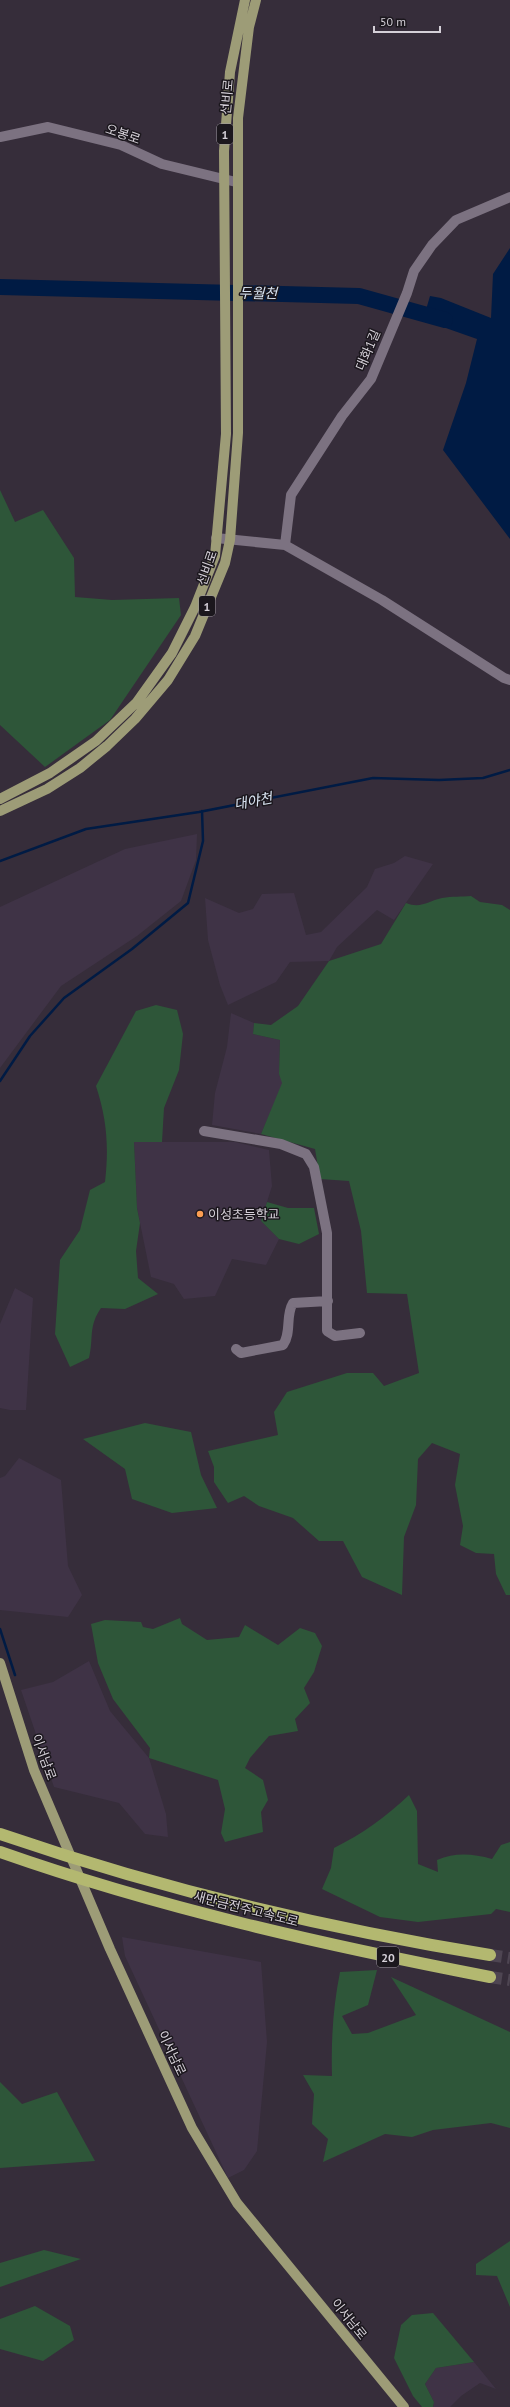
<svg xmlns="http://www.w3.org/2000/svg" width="510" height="2407" font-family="'PT Sans','Noto Sans KR',sans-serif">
<rect width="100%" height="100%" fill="#362d3a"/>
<!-- built -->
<path fill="#3f3346" d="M197 834 196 860 181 901 137 936 61 986 0 1068V907L125 849Z
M405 856 433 864 394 920 377 910 337 947 329 961 290 962 276 982 228 1005 220 985 208 940 205 898 239 913 253 909 262 894 294 893 306 935 321 932 367 887 375 869 394 863Z
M231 1013 254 1023 253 1034 280 1040 279 1074 283 1083 261 1134 212 1125 215 1093 227 1047Z
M134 1142H235L269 1150 272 1186 261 1221 279 1239 266 1265 232 1259 215 1296 184 1299 174 1284 151 1277 137 1208Z
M15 1288 33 1298 26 1410H10L0 1408V1324Z
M19 1458 61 1480 68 1566 82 1595 68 1617 0 1610V1478L5 1476Z
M89 1661 110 1711 149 1758 166 1814 168 1837 145 1834 119 1803 54 1787 21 1690 53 1682Z
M122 1937 261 1962 267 2042 257 2151 244 2170 228 2178 125 1956Z
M474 2362 496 2389 480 2383 461 2396 450 2407H433L434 2402 425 2384 436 2368Z"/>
<!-- green -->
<path fill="#2e5639" d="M0 490 15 522 43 510 74 558 75 597 112 600 179 598 181 615 110 720 45 767 0 725Z
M471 896 480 902 502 905 510 910V1595H506L496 1574 494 1554 476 1553 460 1545 463 1526 455 1485 460 1454 432 1443 418 1459 416 1505 404 1537 402 1595 362 1577 343 1541H319L293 1518 259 1506 244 1496 228 1503 214 1482V1467L208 1451 278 1435 274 1412 287 1392 347 1373H373L384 1386 419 1373 407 1294 367 1293 361 1231 349 1181 320 1179 315 1149 261 1134 282 1083 279 1074 280 1040 253 1034 254 1023 271 1025 298 1006 329 961 381 944 406 903C421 909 428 901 442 898 452 896 462 897 471 896Z
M156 1005 177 1010 183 1034 179 1070 164 1108 162 1142H134L137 1208 140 1223 136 1251 138 1278 158 1294 125 1309 101 1308C88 1327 94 1337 89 1358L70 1367 55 1334 60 1260 80 1230 90 1190 105 1182C109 1147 107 1120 96 1086L136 1011Z
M267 1202 288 1208H314L319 1234 299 1244 279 1239 261 1221Z
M145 1423 191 1432 201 1475 217 1508 172 1513 132 1499 125 1469 83 1439Z
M180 1618 182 1624 207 1640 239 1637 245 1625 278 1645 300 1628 315 1633 322 1646 314 1672 304 1688 310 1703 295 1719 298 1731 269 1736 250 1758 245 1768 263 1780 268 1800 261 1812 263 1832 225 1842 221 1833 225 1809 218 1780 149 1758 150 1748 113 1699 98 1663 91 1624 105 1620 141 1622 143 1627 153 1629Z
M409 1795 417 1811 418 1864 438 1872 437 1860C456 1852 473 1854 492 1859L501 1845 510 1842V1912L496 1909 491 1914 418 1922 380 1917 322 1889 331 1868 334 1848C362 1834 386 1817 409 1795Z
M377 1970 368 2005 342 2016 352 2034 368 2033 416 2015 391 1977 510 2032V2128L491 2123 433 2130 412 2137 385 2134 323 2162 328 2139 312 2124 314 2094 303 2075 332 2076C331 2040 333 2007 340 1972Z
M0 2082 22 2104 57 2092 95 2161 0 2168Z
M510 2241V2307L497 2276 476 2275V2264Z
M44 2250 81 2259 0 2287V2263Z
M35 2306 70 2326 74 2340 43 2361 0 2349V2319Z
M433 2313 474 2362 436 2368 425 2384 434 2402 433 2407H422L413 2396 394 2358 401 2325 412 2315Z"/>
<!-- water -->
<path fill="#001b44" d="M510 248V539L443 450 466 383 477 339 423 320 430 296 441 298 491 318 493 274Z"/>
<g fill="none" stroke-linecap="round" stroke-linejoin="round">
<!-- stream -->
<path stroke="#001b44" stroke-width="2.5" d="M0 861 86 829 199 812 373 778 439 780 483 778 510 770
M0 1081 30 1036 64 998 132 949 188 903 203 841 202 811
M0 1629 15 1675"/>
<!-- river -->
<path stroke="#001b44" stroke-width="16" d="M0 287 359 296 445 320"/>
<!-- highway-tunnel -->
<path stroke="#4e4552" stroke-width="12" stroke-dasharray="12 6" stroke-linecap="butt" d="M490 1955 510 1958
M490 1977 510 1980"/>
<!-- minor -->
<path stroke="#7c7281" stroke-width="10" d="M0 137 48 127 121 145 162 164 236 182
M216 538 285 545 382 600 504 678 510 680
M285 545 291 495 342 416 371 379 407 293 414 271 432 245 456 220 510 197
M204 1131 281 1144 306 1154 314 1167 327 1233V1331L335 1336 360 1333
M236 1349 241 1353 283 1345C292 1332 285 1316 293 1303L328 1301"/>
<!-- major -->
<path stroke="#9d9c77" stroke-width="10" d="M0 799 50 773 96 741 137 702 172 653 195 607 215 556 226 434 224 151 230 72 245 0
M0 811 47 789 80 768 107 746 135 719 168 680 195 636 225 563 230 540 238 433V118L249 27 256 0
M0 1663 34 1770 110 1949 192 2128 237 2203 404 2407"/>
<!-- highway -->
<path stroke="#b3b870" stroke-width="12" d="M0 1834C160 1889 324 1928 490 1955
M0 1852C159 1908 325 1945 490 1977"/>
</g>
<!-- markers -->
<circle fill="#fc9e52" stroke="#1b171d" stroke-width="1.5" cx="200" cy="1214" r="4"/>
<g text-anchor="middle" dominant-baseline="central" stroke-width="3" stroke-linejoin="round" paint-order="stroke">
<!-- shield labels -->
<g fill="#1b171d" stroke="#9d98a0" stroke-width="1">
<rect x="217" y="124" width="16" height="20" rx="3"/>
<rect x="199" y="596" width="16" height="20" rx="3"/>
<rect x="377" y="1947" width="22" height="20" rx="3"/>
</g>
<g font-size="12" font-weight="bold" fill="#d5d0d8">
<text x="225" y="134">1</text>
<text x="207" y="606">1</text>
<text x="388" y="1957">20</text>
</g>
<!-- street labels -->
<g font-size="13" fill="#d5d0d8" stroke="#1b171d">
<text transform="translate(227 97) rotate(-85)">선비로</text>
<text transform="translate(123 134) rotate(19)">오봉로</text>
<text transform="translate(368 350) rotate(-67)">대화1길</text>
<text transform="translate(207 568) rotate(-71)">선비로</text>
<text transform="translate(44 1757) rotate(70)">이서남로</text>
<text transform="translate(246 1909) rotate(14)">새만금전주고속도로</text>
<text transform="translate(172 2053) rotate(65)">이서남로</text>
<text transform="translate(349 2319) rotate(51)">이서남로</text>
</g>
<!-- poi labels -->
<g font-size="13" fill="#d5d0d8" stroke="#1b171d" text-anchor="start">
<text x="208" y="1214">이성초등학교</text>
</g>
<!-- water labels -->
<g font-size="14" font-style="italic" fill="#dae5f3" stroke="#1b171d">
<text transform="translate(258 293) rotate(1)">두월천</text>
<text transform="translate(253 801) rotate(-11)">대야천</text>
</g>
</g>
<!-- scale -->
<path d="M374 26v6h66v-6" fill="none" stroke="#d5d0d8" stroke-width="2"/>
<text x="380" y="26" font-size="12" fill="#d5d0d8" stroke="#1b171d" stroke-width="3" paint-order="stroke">50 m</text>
</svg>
